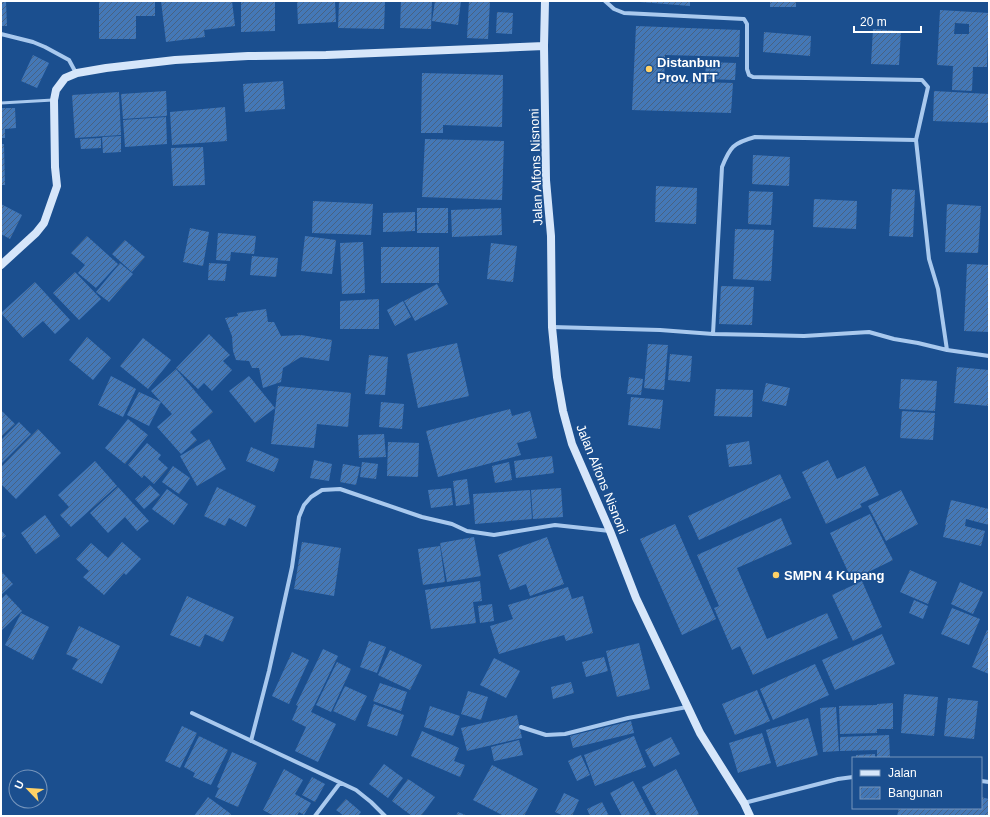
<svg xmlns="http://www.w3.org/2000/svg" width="990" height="817" font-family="Arial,sans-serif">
<defs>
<pattern id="building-hatch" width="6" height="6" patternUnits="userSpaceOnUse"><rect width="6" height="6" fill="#4478b7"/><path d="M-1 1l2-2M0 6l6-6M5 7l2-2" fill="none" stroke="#486282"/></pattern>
</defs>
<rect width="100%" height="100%" fill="#1b4f8f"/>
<!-- building -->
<path fill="url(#building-hatch)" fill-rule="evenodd" d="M1 1H6L7 26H1Z
M99 1H155V16H136V39H99Z
M161 1H232L235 26 204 30 205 37 166 42Z
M241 1H275V31L241 32Z
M297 1H335L336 22 298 24Z
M339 1 385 2 384 29 338 28Z
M401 1H432L431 29 400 28Z
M435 1H461L458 25 432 21Z
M469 1H490L488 39 467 38Z
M640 1H690V6L640 2Z
M770 1H796V7H770Z
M940 10 989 13 987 67H973L972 91 952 90 953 66 937 65ZM955 23 969 24V34H954Z
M497 12 513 13 512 34 496 33Z
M636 26 740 30 739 57 665 55 664 81 733 83 731 113 632 110Z
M873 29 901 31 899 65 871 64Z
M764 32 811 36 810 56 763 52Z
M33 55 49 63 37 88 21 81Z
M706 62 736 63 735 80 705 79Z
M422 73 503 75 502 127 443 125V133H421Z
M283 81 285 109 245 112 243 84Z
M166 91 167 116 123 119 121 94Z
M934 91 989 94V123L933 121Z
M119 92 121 135 75 138 72 95Z
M225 107 227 141 172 145 170 112Z
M1 108H15L16 128 5 129V138H1Z
M166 117 167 144 125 147 123 120Z
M121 136V152L103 153 102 137Z
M101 138V148L81 149 80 139Z
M425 139 504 141 502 200 422 197Z
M1 144H4L5 185H1Z
M203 147 205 185 173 186 171 148Z
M753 155 790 157 789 186 752 184Z
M656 186 697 188 696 224 655 222Z
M892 189 915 190 913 237 889 236Z
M749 191 773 192 771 225 748 224Z
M814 199 857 201 856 229 813 227Z
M313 201 373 204 371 235 312 233Z
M1 204 22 215 10 239 1 234Z
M947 204 981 206 978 253 945 252Z
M417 208H448V233H417Z
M501 208 502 235 452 237 451 210Z
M415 212V231L383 232V213Z
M190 228 209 232 203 266 183 262Z
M735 229 774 230 771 281 733 279Z
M218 233 256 236 254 254 231 252 230 261 216 260Z
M87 236 118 264 96 288 78 273 85 265 71 253Z
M305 236 336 240 332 274 301 271Z
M125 240 145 257 132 272 112 254Z
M363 242 365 293 342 294 340 243Z
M491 243 517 246 513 282 487 279Z
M381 247H439V283H381Z
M252 256 278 258 276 277 250 275Z
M120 263 133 274 109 302 96 292Z
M209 263 227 264 225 281 208 280Z
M967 264 989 265V332L964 331Z
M75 272 101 299 79 320 53 293Z
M35 282 70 320 55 334 43 321 23 338 1 313Z
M437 284 448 304 415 321 404 301Z
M721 286 754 287 752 325 719 324Z
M379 299V329H340V301Z
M403 301 411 317 395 326 387 310Z
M266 309 268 322H274L281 336 301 335 332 340 329 361 301 357 283 368 281 382 263 388 259 368H252L249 361 236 360 233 351 232 336 225 318 238 316 237 313Z
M209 334 230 355 223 361 232 370 212 391 204 383 198 389 176 368Z
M87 337 111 358 93 380 69 360Z
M143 338 171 360 148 389 120 366Z
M457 343 469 396 418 408 407 354Z
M648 344 668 345 664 390 644 388Z
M670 354 692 356 690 382 668 380Z
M369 355 388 357 385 395 365 394Z
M957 367 989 370V406L954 403Z
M176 369 213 412 190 432 197 440 181 454 157 427 172 414 151 391Z
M111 376 136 389 123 417 98 405Z
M249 376 275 408 255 423 229 391Z
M629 377 643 379 641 395 627 394Z
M901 379 937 381 935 411 899 409Z
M766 383 790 388 786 406 762 401Z
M278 386 351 393 348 427 317 424 314 448 271 444Z
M716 389 753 390 752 417 714 416Z
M139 392 161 402 149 426 127 415Z
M631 397 663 400 660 429 628 425Z
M381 402 404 404 402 429 379 427Z
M510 409 512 416 530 411 537 438 517 443 521 455 438 477 426 431Z
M1 410 15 424 1 437Z
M902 411 935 413 933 440 900 438Z
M128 419 148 435 125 464 105 448Z
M19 422 31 434 1 464V440Z
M38 429 61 453 16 499 1 484V467Z
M384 434 386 457 359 458 358 435Z
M209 439 226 469 197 486 180 456Z
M749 441 752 464 729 467 726 445Z
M388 442 419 443 418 477 387 476Z
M147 443 161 455 158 459 168 468 154 484 144 475 142 478 128 465Z
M251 447 279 459 274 472 246 461Z
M552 456 554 473 516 478 514 461Z
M314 460 332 464 329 481 310 478Z
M828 460 837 479 865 466 879 495 860 504 862 507 826 524 802 472Z
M95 461 117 486 71 527 60 515 69 507 58 495Z
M362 462 378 464 376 479 360 477Z
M509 462 512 480 495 483 492 466Z
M343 464 360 467 356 485 340 482Z
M173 466 190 478 179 494 162 482Z
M780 474 791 498 699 540 688 516Z
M467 479 470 504 456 506 453 481Z
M150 485 160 495 144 509 135 499Z
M118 487 149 521 137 531 125 517 108 533 90 513Z
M217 487 256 506 246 527 229 518 225 526 204 516Z
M451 488 453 505 431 508 428 490Z
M561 488 563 517 533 519 531 490Z
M167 489 188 504 174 525 152 509Z
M530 490 532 519 475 524 473 494Z
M901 490 918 524 886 541 868 506Z
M951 500 989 509V525L966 519 965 526 985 531 981 546 943 537 946 525H945Z
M870 514 893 560 852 580 830 533Z
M45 515 60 536 36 554 21 533Z
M781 518 792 544 737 568 767 639 827 613 838 638 753 675 740 646 732 650 714 608 719 606 697 555Z
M675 524 716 619 682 635 640 539Z
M1 530 6 536 1 540Z
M474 537 481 576 447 582 440 543Z
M547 537 564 584 530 596 526 584 510 590 498 555Z
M122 542 141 559 126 575 124 573 104 595 83 577 89 571 76 559 91 543 108 558Z
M302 542 341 548 334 596 294 589Z
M440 546 445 582 423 585 418 549Z
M910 570 937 582 928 604 900 592Z
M1 571 13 584 1 595Z
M480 581 482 601 473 602 476 623 431 629 425 590Z
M862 581 882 627 853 641 832 595Z
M960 582 983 592 973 614 951 604Z
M568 587 572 599 583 596 593 633 566 641 564 635 499 654 490 626 513 619 508 605Z
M6 594 22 611 1 631V599Z
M187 596 234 617 223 642 205 634 200 647 170 635Z
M914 600 928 606 923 619 909 613Z
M492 604 494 621 480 623 478 606Z
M952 608 980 619 969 645 941 634Z
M21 613 49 627 33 660 5 645Z
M79 626 120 646 102 684 72 669 78 659 66 654Z
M987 630 989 631V674L972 667Z
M882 634 895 664 835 690 822 660Z
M369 641 386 647 377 673 360 667Z
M639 643 650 689 617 697 606 651Z
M323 649 338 656 311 712 336 724 318 762 295 751 306 727 292 720 298 706 296 705Z
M390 650 422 665 410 690 378 675Z
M292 652 309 660 289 704 272 696Z
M604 657 608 671 586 677 582 662Z
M494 658 520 671 506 698 480 685Z
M337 662 351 669 331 712 316 705Z
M815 664 829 695 773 720 760 689Z
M571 682 574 693 553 699 551 687Z
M380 683 407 692 401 711 373 701Z
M345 686 367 696 355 721 333 711Z
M757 690 770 721 735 735 722 704Z
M468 691 488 697 481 720 461 714Z
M904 694 938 697 934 736 901 733Z
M948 698 978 701 974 739 944 736Z
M893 703V729H877V733L840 734 839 706 877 705V704Z
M374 704 404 715 397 736 367 726Z
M430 706 460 716 453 736 424 727Z
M836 707 839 751 823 752 820 708Z
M517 715 522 738 467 751 461 728Z
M808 718 818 755 777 767 766 730Z
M631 721 634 733 573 748 570 736Z
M182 726 197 733 180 768 165 761Z
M422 731 459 748 454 761 465 765 460 777 411 756Z
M762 733 771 763 738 773 729 743Z
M889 735 890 758H877V750L840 751V737Z
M199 736 228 750 211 785 193 777 195 773 184 767Z
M634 736 646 767 595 786 584 755Z
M671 737 680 754 654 767 645 750Z
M519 740 523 755 494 761 491 747Z
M232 752 257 763 238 807 215 797 219 788 217 787Z
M875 754V758H856V755Z
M581 755 590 775 577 781 568 761Z
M384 764 403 778 388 798 369 784Z
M492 765 538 789 524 816H504L473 800Z
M284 769 303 780 295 794 311 803 304 815 299 812 297 816H274L263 810Z
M676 769 699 814 696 816H657L642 787Z
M312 777 325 784 315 802 302 795Z
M408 779 435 797 421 816H412L392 801Z
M633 781 651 816H622L610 793Z
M564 793 579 800 572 816H564L555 812Z
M208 797 231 814 230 816H194Z
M981 797 989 799V816H897L899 808H981Z
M346 799 361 812 358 816H344L336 810Z
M602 802 609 816H590L587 809Z
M458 812 468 816H456Z"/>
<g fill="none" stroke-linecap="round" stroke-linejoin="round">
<!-- lane -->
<path stroke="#a9c9ee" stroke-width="3" d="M1 103 53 100"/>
<!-- street -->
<path stroke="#a9c9ee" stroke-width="4" d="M605 1 614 9 624 13 744 19 747 24V69L749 75 753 77 922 80 928 87 916 140 929 259 938 289 947 350
M1 34 33 42 45 47 69 60 76 73
M552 327 660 330 713 334 804 336 869 332 894 339 918 343 947 350 989 356
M713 334 722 167C730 147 733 143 755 137L916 140
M192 713 356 790 371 802 385 816
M521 727 546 735 565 734 628 718 687 707
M251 741 269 671 292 567 299 517 304 505 311 497 322 490 340 489 422 517 452 524 467 531 494 535 555 525 610 531
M981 781 989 782
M744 803 838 779 853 777
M315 816 340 783"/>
<!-- secondary -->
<path stroke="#d6e6fa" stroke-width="8" d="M545 1 544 46 546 180 551 236 552 327 557 377 563 411 572 444 610 531 636 598 700 733 744 803 750 816
M1 265 36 233 44 223 57 186 55 167 54 100 56 90 65 78 77 73 106 68 175 60 248 56 326 55 544 46"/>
</g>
<!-- markers -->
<g fill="#ffd166" stroke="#1b4f8f" stroke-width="1.5">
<circle cx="649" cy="69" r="4"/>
<circle cx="776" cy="575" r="4"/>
</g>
<g text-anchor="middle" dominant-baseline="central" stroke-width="3" stroke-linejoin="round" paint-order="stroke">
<!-- poi labels -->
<g font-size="13" font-weight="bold" fill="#fff" stroke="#1b4f8f" text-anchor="start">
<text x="657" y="62">Distanbun<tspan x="657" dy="15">Prov. NTT</tspan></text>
<text x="784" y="575">SMPN 4 Kupang</text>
</g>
<!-- street labels -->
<g font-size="13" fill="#fff" stroke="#1b4f8f">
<text transform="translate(536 167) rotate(-92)">Jalan Alfons Nisnoni</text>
<text transform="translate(602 479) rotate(68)">Jalan Alfons Nisnoni</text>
</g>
</g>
<!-- border -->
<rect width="990" height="817" fill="none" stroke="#ffffff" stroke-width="4"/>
<!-- legend -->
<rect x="852" y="757" width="130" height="52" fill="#1b4f8f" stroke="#7695bc"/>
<rect x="860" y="770" width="20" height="6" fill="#d6e6fa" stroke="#7695bc"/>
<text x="888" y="777" font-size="12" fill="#ffffff">Jalan</text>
<rect x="860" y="787" width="20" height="12" fill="url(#building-hatch)" stroke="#7695bc"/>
<text x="888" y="797" font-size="12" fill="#ffffff">Bangunan</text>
<!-- north arrow -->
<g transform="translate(28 789) rotate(295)"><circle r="19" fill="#1b4f8f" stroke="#7695bc"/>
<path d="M0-3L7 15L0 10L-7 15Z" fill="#ffd166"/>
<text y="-6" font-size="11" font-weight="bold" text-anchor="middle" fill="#ffffff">U</text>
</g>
<!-- scale -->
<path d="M854 26v6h67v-6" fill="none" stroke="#ffffff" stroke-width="2"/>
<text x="860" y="26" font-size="12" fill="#ffffff" stroke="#1b4f8f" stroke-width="3" paint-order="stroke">20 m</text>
</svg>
